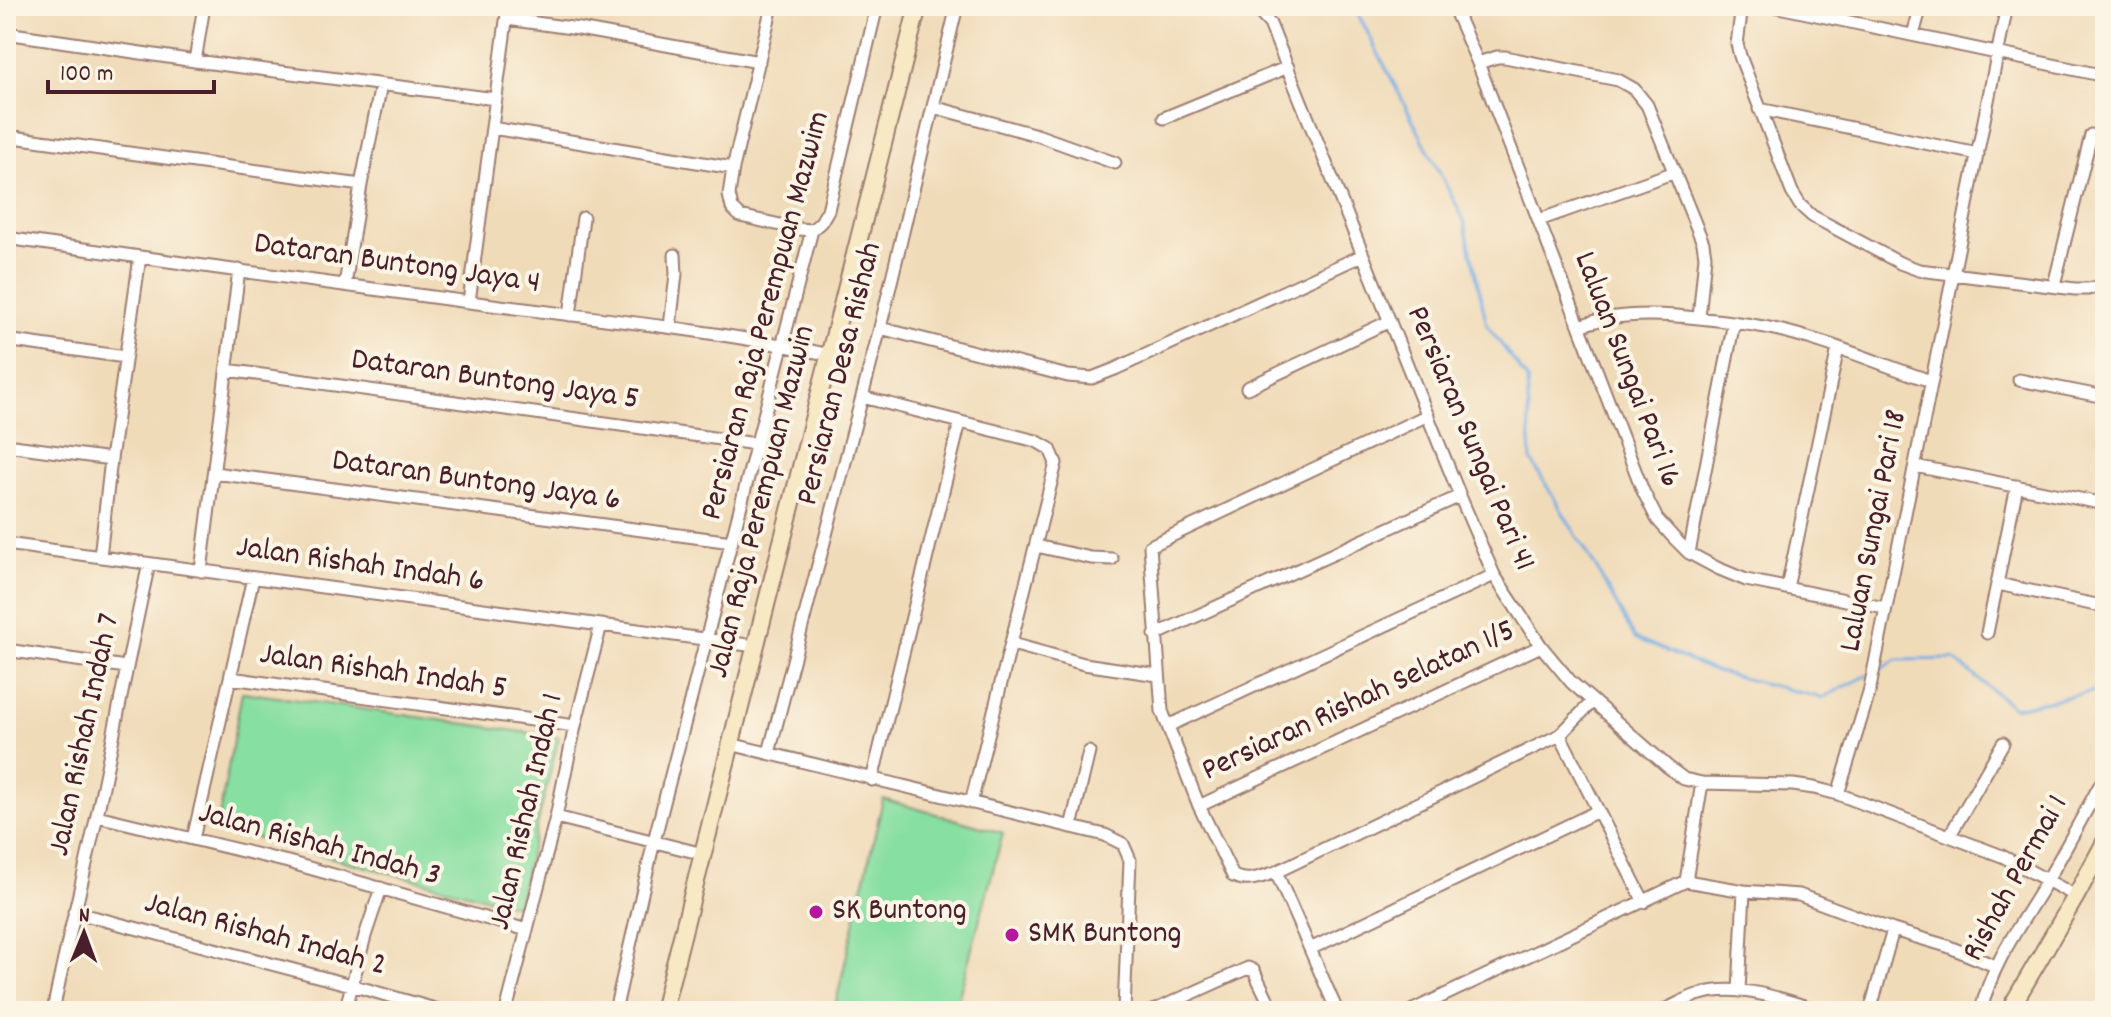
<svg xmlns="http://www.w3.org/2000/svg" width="2111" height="1017" font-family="Dekko,sans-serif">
<rect width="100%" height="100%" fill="#fcf5e5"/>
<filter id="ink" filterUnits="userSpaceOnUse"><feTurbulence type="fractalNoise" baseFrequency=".0125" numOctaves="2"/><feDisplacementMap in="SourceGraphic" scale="16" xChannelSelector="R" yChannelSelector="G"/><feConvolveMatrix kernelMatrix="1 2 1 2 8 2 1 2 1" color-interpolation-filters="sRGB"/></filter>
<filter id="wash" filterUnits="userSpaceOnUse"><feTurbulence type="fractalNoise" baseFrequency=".006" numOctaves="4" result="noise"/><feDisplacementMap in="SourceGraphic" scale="32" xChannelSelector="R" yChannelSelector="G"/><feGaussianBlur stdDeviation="1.8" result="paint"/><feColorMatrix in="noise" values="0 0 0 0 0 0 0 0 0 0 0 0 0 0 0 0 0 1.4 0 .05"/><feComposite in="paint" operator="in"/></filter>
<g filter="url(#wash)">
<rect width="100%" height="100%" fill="#f0dbb9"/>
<!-- green -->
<path fill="#88dfa2" stroke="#697f66" stroke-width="2" d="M242 692 559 737 517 906 217 828Z
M883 799 1003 833 955 1011H834Z"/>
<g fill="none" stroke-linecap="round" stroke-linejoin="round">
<!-- stream -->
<path stroke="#74ade4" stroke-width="3" d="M1354 6 1464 220 1487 325 1527 379 1531 460 1595 566 1635 638 1714 671 1822 698 1868 675
M1879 670 1897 660 1954 659 2014 708 2105 689"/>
</g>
</g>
<g filter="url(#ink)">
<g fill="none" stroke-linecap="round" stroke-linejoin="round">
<!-- minor casing -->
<g stroke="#9d7d72" stroke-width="15">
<path id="minor" d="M772 6 733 168 729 195 732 208 740 216 798 229 812 230
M1242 6 1259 12 1270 24 1460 496 1494 575 1541 646 1571 682 1668 767 1684 779 1702 783 1793 785 1814 788 1838 794 2002 856 2076 896
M1453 6 1478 63 1643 491 1657 519 1673 537 1689 553 1717 568 1746 580 1885 608
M1742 6 1737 44 1740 56 1792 192 1800 205 1812 216 1900 263 1919 270 2075 289H2088L2105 285
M1774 6 2105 76
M507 19 579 29 759 62
M6 33 195 61 496 99
M1913 35 1921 6
M195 61 204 6
M1478 63 1497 57H1505L1618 80 1634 89 1647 105 1703 243 1705 256 1699 318
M933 107 1037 135 1115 163
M1759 109 1978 154
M1164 118 1288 67
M492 128 733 168
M6 136 361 185
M1539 220 1675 172
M6 238C160 260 315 282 469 302 589 318 711 329 830 355
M345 285 361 185 381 85
M2054 285 2091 135
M469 302 508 6
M570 315 583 218
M1580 326C1611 314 1645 314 1677 316 1709 319 1743 322 1774 329 1828 341 1879 364 1931 381
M670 327 676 274 675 255
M880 328 1068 376 1092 378 1115 369 1363 255
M6 340 125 357
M227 370 756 444
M2019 380 2105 397
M1247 388 1390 321
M862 397 1036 441 1050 449 1056 463 971 803
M1428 415 1150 546 1162 711 1199 806 1233 876C1248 883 1261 877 1276 872L1560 735 1592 702
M6 445 111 459
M1915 466 2105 504
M214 473 732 542
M6 544 755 646
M1036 546 1091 558 1112 559
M1689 553 1734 322
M100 557 111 459 140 257
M201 571 239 270
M1998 584 2096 605
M1787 588 1838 348
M1987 633 2017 486
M1155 635 1460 496
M1012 644 1084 664 1158 675
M6 650 126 667
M231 678 575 726
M1168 726 1494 575
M1560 735 1644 902
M730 744 1105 835 1123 844 1130 860 1124 1011
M769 753 880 328 957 6
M872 780 960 422
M1838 794 1869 693 2007 6
M1199 806 1541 646
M97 816 288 862 527 930
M556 817 703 854
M1071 827 1089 752
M1950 835 2003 743
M193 839 253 578
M1276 872 1310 949 1598 811
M1686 881 1744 891 1799 895 1893 930 1947 946 1995 966
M74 912 351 985 442 1011
M1310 949 1337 1011
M1739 991 1744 891
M53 1011C66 945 83 880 97 815 115 731 130 647 149 564
M345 1011 365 936 381 888
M506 1011 556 817 575 726 601 625
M615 1011 654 841 812 230 821 222 828 210 877 6
M1153 1011 1248 968 1254 971 1273 1011
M1411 1011 1686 881 1702 783
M1662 1011C1674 1006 1685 999 1697 995 1739 982 1781 999 1820 1011
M1870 1011 1893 930
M1981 1011C1992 961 2023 922 2048 879 2068 845 2086 810 2105 776"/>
</g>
<!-- secondary casing -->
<g stroke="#9d7d72" stroke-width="20">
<path id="secondary" d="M663 1011 918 6
M2011 1011 2013 1004 2076 896 2105 842"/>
</g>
<!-- minor -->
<use href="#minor" stroke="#fff" stroke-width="11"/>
<!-- secondary -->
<use href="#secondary" stroke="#f7e9c3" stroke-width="16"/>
</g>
</g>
<!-- markers -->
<g fill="#b5179e" stroke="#fcf5e5" stroke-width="3">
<circle cx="816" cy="912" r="8"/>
<circle cx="1012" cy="935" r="8"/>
</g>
<g text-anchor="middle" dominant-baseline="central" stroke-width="8" stroke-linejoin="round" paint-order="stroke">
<!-- street labels -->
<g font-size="32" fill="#4a1f2b" stroke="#fcf5e5">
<text transform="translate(397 265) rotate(8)">Dataran Buntong Jaya 4</text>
<text transform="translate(767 316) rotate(-75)">Persiaran Raja Perempuan Mazwim</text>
<text transform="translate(1626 370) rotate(69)">Laluan Sungai Pari 16</text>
<text transform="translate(841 374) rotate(-76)">Persiaran Desa Rishah</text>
<text transform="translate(495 381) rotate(8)">Dataran Buntong Jaya 5</text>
<text transform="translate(1469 439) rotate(67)">Persiaran Sungai Pari 41</text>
<text transform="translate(476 482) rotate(8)">Dataran Buntong Jaya 6</text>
<text transform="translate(763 502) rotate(-76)">Jalan Raja Perempuan Mazwin</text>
<text transform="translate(1875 531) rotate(-79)">Laluan Sungai Pari 18</text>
<text transform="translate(360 566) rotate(8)">Jalan Rishah Indah 6</text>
<text transform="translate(383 673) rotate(8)">Jalan Rishah Indah 5</text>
<text transform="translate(1359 702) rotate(-25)">Persiaran Rishah Selatan 1/5</text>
<text transform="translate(86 735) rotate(-78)">Jalan Rishah Indah 7</text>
<text transform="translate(528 812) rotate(-77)">Jalan Rishah Indah 1</text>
<text transform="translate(319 846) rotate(15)">Jalan Rishah Indah 3</text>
<text transform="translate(2017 879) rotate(-61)">Rishah Permai 1</text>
<text transform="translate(265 936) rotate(15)">Jalan Rishah Indah 2</text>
</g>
<!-- poi labels -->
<g font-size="32" fill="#4a1f2b" stroke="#fcf5e5" text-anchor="start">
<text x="832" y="912">SK Buntong</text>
<text x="1028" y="935">SMK Buntong</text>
</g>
</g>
<!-- margin -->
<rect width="2111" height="1017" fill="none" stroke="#fcf5e5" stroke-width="32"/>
<!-- north arrow -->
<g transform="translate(84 933) rotate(1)" stroke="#fcf5e5" stroke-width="6" paint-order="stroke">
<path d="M0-6L14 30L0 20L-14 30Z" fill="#4a1f2b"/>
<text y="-12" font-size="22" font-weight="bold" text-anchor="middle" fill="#4a1f2b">N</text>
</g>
<!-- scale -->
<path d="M48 80v12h166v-12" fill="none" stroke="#4a1f2b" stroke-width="4"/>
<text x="60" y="80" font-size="24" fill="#4a1f2b" stroke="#fcf5e5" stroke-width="6" paint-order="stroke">100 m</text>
</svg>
